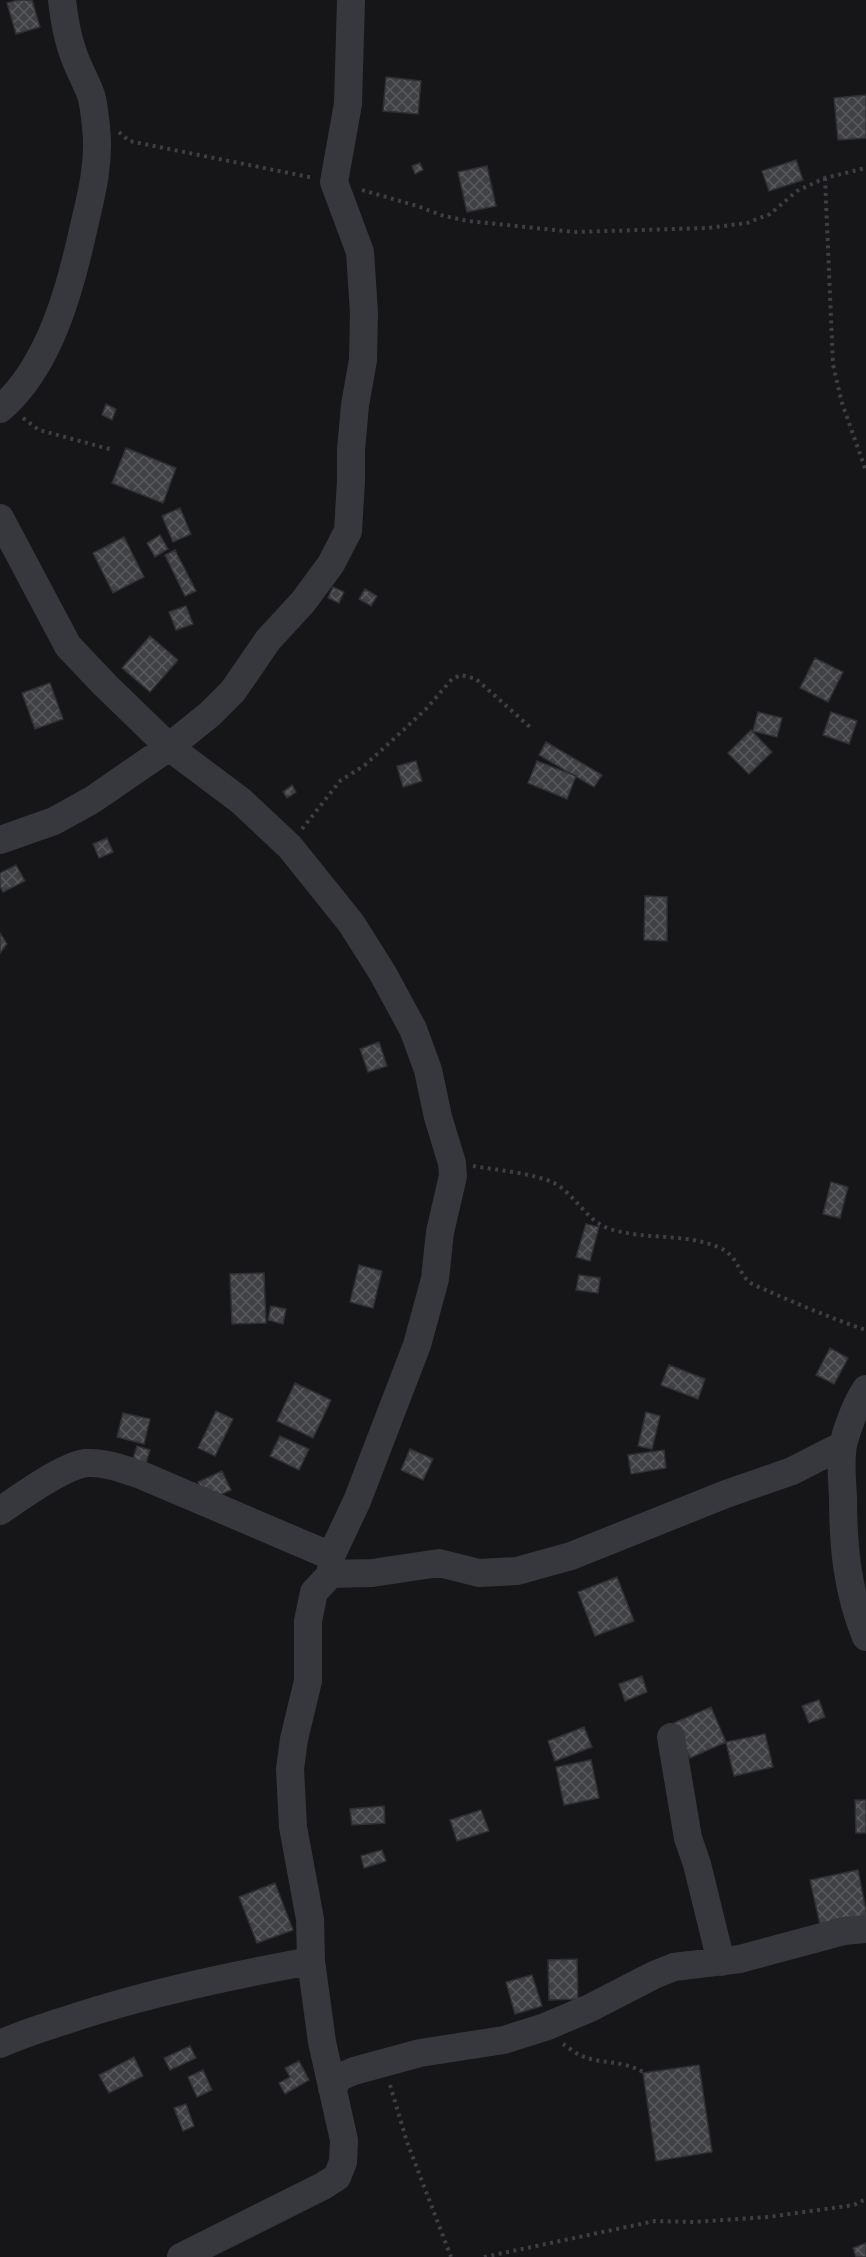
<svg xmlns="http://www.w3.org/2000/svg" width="866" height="2257" font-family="'Work Sans',sans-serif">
<defs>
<pattern id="building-cross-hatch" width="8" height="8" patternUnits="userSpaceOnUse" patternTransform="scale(1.5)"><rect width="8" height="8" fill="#404145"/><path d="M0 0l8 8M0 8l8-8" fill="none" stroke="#595a5e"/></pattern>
</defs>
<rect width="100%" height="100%" fill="#161618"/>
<!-- building -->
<path fill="url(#building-cross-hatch)" stroke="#303034" stroke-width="1.5" d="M18 0H32L40 27 16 34 7 3Z
M386 77 421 81 418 114 383 111Z
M866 95V138L838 140 834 98Z
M796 160 803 180 769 191 762 171Z
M420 163 423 170 415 174 412 166Z
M487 166 496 206 467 212 458 172Z
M106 404 116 409 112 420 102 415Z
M126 448 176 468 163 503 112 483Z
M180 508 191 534 173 542 162 516Z
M160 535 168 549 155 557 147 543Z
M124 537 144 577 113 593 93 553Z
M175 550 196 591 185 596 165 555Z
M333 587 344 592 339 603 328 598Z
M365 589 377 596 371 606 359 599Z
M186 606 193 624 176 630 169 612Z
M150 636 178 660 150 692 122 668Z
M815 658 843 672 828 702 800 688Z
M50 683 63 719 35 729 22 693Z
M758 712 782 718 777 737 753 731Z
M831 712 857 721 849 744 823 735Z
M751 730 772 752 749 774 728 753Z
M546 742 602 775 594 787 539 755Z
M416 761 422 781 403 787 397 766Z
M537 761 576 776 567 799 528 783Z
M292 785 296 792 287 798 283 792Z
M107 838 113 852 99 858 93 844Z
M16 865 25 881 3 892 0 886V873Z
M645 896 667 897V941L644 940Z
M0 933 7 944 0 953Z
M379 1042 387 1066 368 1072 360 1049Z
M831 1182 848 1187 840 1218 823 1214Z
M586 1224 599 1227 590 1261 576 1257Z
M359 1265 382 1271 373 1308 350 1302Z
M264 1273 266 1323 232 1324 230 1274Z
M579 1275 600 1278 598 1293 576 1290Z
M271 1306 286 1309 283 1324 268 1320Z
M830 1348 848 1358 834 1384 816 1375Z
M669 1365 705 1379 698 1399 661 1385Z
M295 1383 331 1400 313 1438 277 1421Z
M216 1411 233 1419 215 1456 198 1448Z
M646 1412 660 1416 652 1449 638 1446Z
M123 1413 150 1419 144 1444 117 1437Z
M280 1436 309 1449 299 1470 270 1456Z
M137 1446 150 1450 145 1466 132 1462Z
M410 1449 433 1459 423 1480 401 1470Z
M664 1450 666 1468 631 1474 628 1455Z
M222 1471 231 1490 206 1501 198 1482Z
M617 1577 634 1621 595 1636 578 1592Z
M642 1676 647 1692 625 1701 619 1684Z
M819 1700 825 1717 809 1723 802 1706Z
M711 1707 726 1742 690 1758 674 1723Z
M584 1727 592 1747 555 1761 548 1741Z
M765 1734 773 1767 734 1776 726 1742Z
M591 1760 599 1798 564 1805 556 1767Z
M855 1800H866V1833H856Z
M384 1806 385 1823 352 1825 350 1809Z
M481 1810 489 1831 457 1841 450 1820Z
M382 1850 386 1861 364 1868 361 1856Z
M858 1870 866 1910V1920L821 1929 810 1880Z
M275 1883 293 1930 257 1943 239 1897Z
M577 1959 578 1999 549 2000 548 1960Z
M532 1975 542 2006 515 2014 506 1982Z
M190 2046 196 2058 170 2070 164 2058Z
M134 2057 143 2076 109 2093 99 2075Z
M299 2061 309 2080 285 2094 279 2083 290 2077 285 2068Z
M699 2065 712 2152 656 2161 643 2073Z
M203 2070 212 2090 197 2097 188 2077Z
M186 2104 194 2126 183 2131 174 2108Z
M866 2243V2257H856L853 2248Z"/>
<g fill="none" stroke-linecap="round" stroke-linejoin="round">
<!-- path -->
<path stroke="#3d3f44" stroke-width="4" stroke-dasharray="3 4.5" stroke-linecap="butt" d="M119 132 129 141 314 178
M825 178 833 365 842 403 866 471
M362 190 417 206 444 216 468 221 574 232 708 228 747 223 770 214 797 191 825 178 866 168
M23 418 39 430 113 450
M302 829 340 781 365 765 385 747 426 709 452 679 461 675 476 679 530 727
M473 1166C496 1170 533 1173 554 1183 575 1194 587 1222 610 1229 645 1240 684 1233 718 1247 738 1256 736 1268 748 1281 752 1285 762 1288 768 1291 800 1305 833 1319 866 1330
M563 2044C568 2047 574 2052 579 2055 602 2065 621 2059 645 2073
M390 2085 407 2142 451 2257
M484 2257 655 2221 694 2222 768 2217 854 2205 866 2199"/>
<!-- minor -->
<path stroke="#37383d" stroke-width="28" d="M0 409C50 367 71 286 84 226 92 193 100 160 96 127 95 117 94 105 91 95 86 81 78 68 73 53 67 36 64 18 62 0
M0 518 68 646 105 685 169 747 241 801 290 847 351 923 382 972 413 1029 428 1070 438 1117 452 1163 453 1176 440 1232 435 1279 417 1345 357 1501 331 1556V1574L314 1592 308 1621V1681L294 1739 290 1769 293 1827 310 1919 311 1961 322 2042 344 2140 343 2162 337 2177 323 2186 181 2257
M0 840 54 821 92 800 169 747 210 714 233 691 268 640 303 602 331 564 348 531 351 481V450L355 405 363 360 364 313 360 252 334 182 348 104 351 0
M866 1389C856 1404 847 1428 843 1445 840 1461 842 1480 843 1496 843 1545 847 1591 866 1637
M0 1511C20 1497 63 1466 86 1463 105 1462 123 1469 141 1475L331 1556
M331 1574 372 1573 439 1563 479 1573 517 1571 571 1556 726 1494 792 1471 843 1445
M671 1737 688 1838 697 1864 721 1962
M0 2044C26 2032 55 2024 82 2015 157 1991 233 1975 311 1961
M332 2088 340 2077 354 2071 420 2053 504 2040 545 2027 590 2008 654 1975 674 1967 740 1959 844 1931 866 1929"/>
</g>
</svg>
